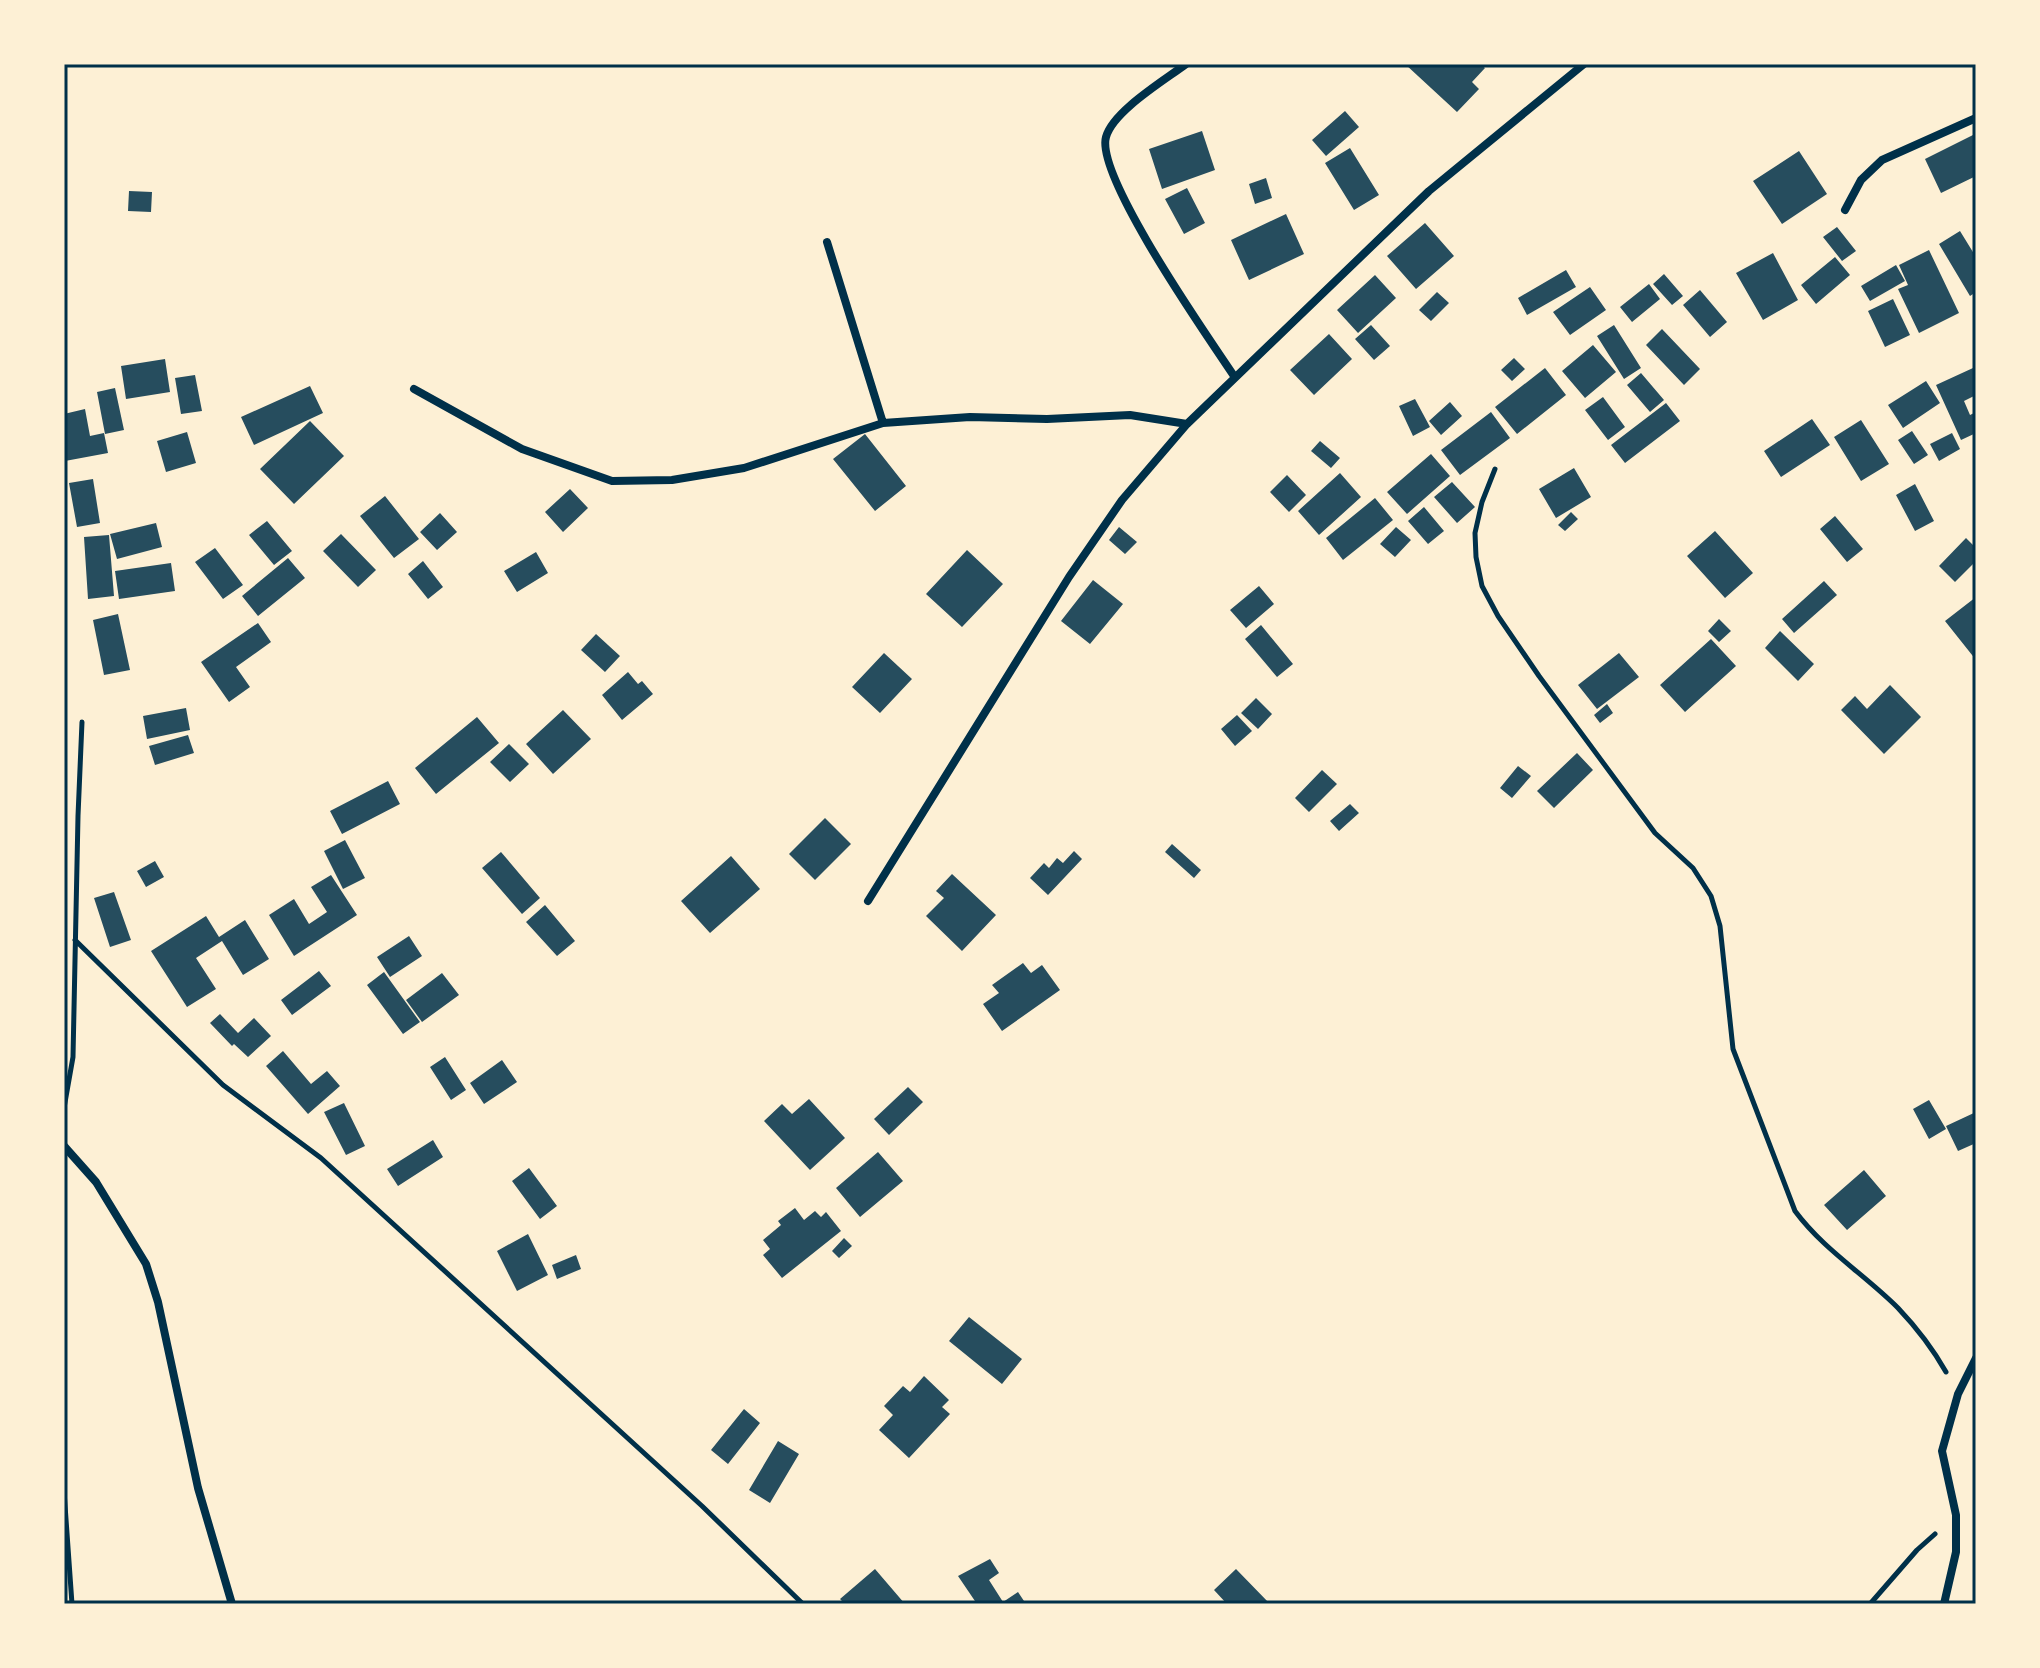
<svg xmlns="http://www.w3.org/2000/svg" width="2040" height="1668" font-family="Quicksand,sans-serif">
<rect width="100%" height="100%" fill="#fdf0d5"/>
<!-- building -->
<path fill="#264d5e" d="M1405 64H1480L1485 68 1472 82 1479 89 1457 112Z
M1345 111 1359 127 1326 156 1312 140Z
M1202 131 1215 170 1162 189 1149 149Z
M1975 134 1976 176 1941 193 1925 159Z
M1350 148 1379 195 1354 210 1325 163Z
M1799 151 1827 194 1782 224 1753 181Z
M1266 178 1272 198 1255 204 1249 184Z
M1187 188 1205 223 1184 234 1165 199Z
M129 191 152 192 151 212 128 211Z
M1286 214 1304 254 1249 280 1231 240Z
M1425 223 1454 256 1416 289 1387 256Z
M1837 227 1856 251 1842 261 1823 237Z
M1960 231 1976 257V292L1970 296 1939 244Z
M1929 250 1959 313 1919 333 1898 289 1908 285 1899 265Z
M1773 253 1798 300 1763 320 1736 273Z
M1835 257 1850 275 1816 304 1801 285Z
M1896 265 1905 281 1870 301 1861 286Z
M1566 270 1576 287 1527 315 1518 298Z
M1664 274 1683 296 1672 305 1653 284Z
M1375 275 1396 298 1358 333 1337 310Z
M1649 284 1660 299 1632 322 1620 307Z
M1590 287 1606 310 1570 335 1553 312Z
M1700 290 1727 322 1710 337 1683 305Z
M1437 292 1449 303 1431 321 1419 310Z
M1893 299 1910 335 1885 347 1868 311Z
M1371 325 1390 346 1374 360 1355 339Z
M1614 325 1641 368 1624 379 1597 336Z
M1662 329 1700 369 1684 385 1646 345Z
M1329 334 1352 359 1314 395 1290 370Z
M1593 345 1616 372 1585 398 1562 371Z
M1514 358 1525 369 1512 381 1501 370Z
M165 359 170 392 126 399 121 366Z
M1545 368 1566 395 1517 434 1495 407Z
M1973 368 1976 375V395L1964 401 1970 415 1976 412V433L1961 440 1936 385Z
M1641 373 1664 400 1650 412 1627 385Z
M195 375 202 411 181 414 175 378Z
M1926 381 1940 403 1903 428 1888 405Z
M310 386 323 413 254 445 241 417Z
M115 388 124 430 105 434 97 392Z
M1603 397 1625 427 1608 440 1585 410Z
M1415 399 1430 427 1413 436 1399 406Z
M1450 402 1462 416 1441 435 1429 421Z
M1666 403 1680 421 1625 463 1611 445Z
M85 409 90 436 104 433 108 453 65 461 64 414Z
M1491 412 1510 438 1460 475 1441 450Z
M1812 419 1830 445 1781 477 1764 451Z
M1861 420 1889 464 1861 481 1834 437Z
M310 421 344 456 294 504 260 469Z
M1912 431 1928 455 1914 464 1898 440Z
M187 432 196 463 166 472 157 441Z
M1952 433 1960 449 1939 461 1930 444Z
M865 434 906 486 875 511 833 459Z
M1320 441 1340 458 1331 468 1311 451Z
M1431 454 1450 476 1407 514 1387 492Z
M1574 468 1591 497 1556 518 1539 489Z
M1340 473 1361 497 1319 535 1298 511Z
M1287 475 1306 495 1289 512 1270 492Z
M93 479 100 523 77 527 69 483Z
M1452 482 1475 507 1457 523 1434 497Z
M1915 484 1934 521 1915 531 1896 495Z
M570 489 588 508 563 532 545 512Z
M385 496 419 539 394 558 360 516Z
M1375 498 1393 520 1343 560 1326 538Z
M1424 507 1444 531 1428 544 1408 521Z
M1571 512 1578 519 1565 531 1558 525Z
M440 513 457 532 437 550 420 532Z
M1835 516 1863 549 1847 562 1820 529Z
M267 521 292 551 274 565 249 535Z
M156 523 162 547 117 559 110 534Z
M1119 527 1137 542 1125 554 1109 540Z
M1396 527 1411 540 1395 557 1380 544Z
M1715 531 1753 573 1725 598 1687 556Z
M341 534 376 570 358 587 323 551Z
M109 535 114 596 88 599 84 537Z
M1966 538 1976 548V561L1955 582 1939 566Z
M215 548 243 585 223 599 195 562Z
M967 550 1003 584 962 627 926 594Z
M536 552 548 573 517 592 504 571Z
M288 558 305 578 258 616 242 596Z
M423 561 443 587 428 599 408 574Z
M171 563 175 591 119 599 115 571Z
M1093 580 1123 604 1090 644 1061 621Z
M1824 581 1837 595 1794 633 1782 619Z
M1259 586 1274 604 1246 628 1230 610Z
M1976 597V660L1945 621Z
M118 614 130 670 104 675 93 620Z
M1719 619 1731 631 1719 642 1708 631Z
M258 623 271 642 236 667 250 687 229 702 201 662Z
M1261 625 1293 664 1277 677 1245 639Z
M1780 631 1814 664 1798 681 1765 648Z
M596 634 620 656 605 672 581 650Z
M1711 639 1736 666 1685 712 1660 685Z
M884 653 912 679 880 713 852 687Z
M1619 653 1639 677 1597 709 1578 685Z
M628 672 638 684 642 681 653 694 622 720 602 695Z
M1890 685 1921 717 1884 754 1841 710 1855 696 1867 709Z
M1256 698 1272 714 1258 729 1241 713Z
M1607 704 1613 713 1600 723 1594 715Z
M186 708 190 730 147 739 143 716Z
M563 710 591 739 553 774 526 744Z
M1237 715 1252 731 1235 746 1221 729Z
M477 717 499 743 436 794 415 768Z
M188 735 194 753 155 765 149 746Z
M509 744 529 764 510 782 490 762Z
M1577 753 1593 770 1554 808 1537 791Z
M1518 766 1531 776 1512 798 1500 788Z
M1322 770 1337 784 1309 812 1295 798Z
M388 781 400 804 342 834 330 811Z
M1350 804 1359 813 1339 831 1330 821Z
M825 818 851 844 815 880 789 854Z
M345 840 365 878 343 889 324 851Z
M1172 844 1201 870 1194 878 1165 852Z
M1074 851 1082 859 1048 895 1030 878 1044 863 1049 868 1057 858 1063 863Z
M501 852 540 898 522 914 482 868Z
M731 856 760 889 710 933 681 901Z
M155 861 164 877 146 887 137 871Z
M952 874 996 915 962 951 926 916 944 898 936 891Z
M331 875 357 915 294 956 269 915 294 899 309 924 327 912 311 887Z
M114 892 131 940 110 947 94 898Z
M545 905 575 941 557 956 526 922Z
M206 916 219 937 245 920 269 959 243 975 222 941 196 958 216 989 187 1007 151 951Z
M409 936 422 956 390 977 377 957Z
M1023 963 1031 973 1042 965 1060 990 1002 1031 983 1004 999 993 992 985Z
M319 971 331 986 292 1015 281 1000Z
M384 972 420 1022 403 1034 367 985Z
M442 973 459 995 422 1022 406 1000Z
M220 1014 238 1033 254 1018 271 1036 248 1057 234 1044 232 1046 210 1023Z
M283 1051 311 1084 327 1071 340 1086 308 1114 266 1066Z
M445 1057 466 1090 451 1100 430 1067Z
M502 1060 517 1082 484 1104 470 1083Z
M908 1087 923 1102 889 1135 874 1119Z
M809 1099 845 1138 810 1170 764 1121 782 1104 792 1114Z
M1929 1100 1946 1129 1929 1139 1913 1109Z
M344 1103 365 1146 346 1155 324 1112Z
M1976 1112V1143L1958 1151 1946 1126Z
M433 1140 443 1157 398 1186 387 1169Z
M878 1152 903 1181 860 1217 836 1188Z
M529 1168 557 1206 540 1219 512 1181Z
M1864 1170 1886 1196 1847 1230 1824 1205Z
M795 1208 804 1220 815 1211 821 1217 826 1212 841 1231 782 1278 763 1255 770 1249 763 1240 781 1225 778 1221Z
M528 1234 548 1275 517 1291 497 1251Z
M844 1238 852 1246 839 1258 832 1251Z
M576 1255 581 1269 557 1279 552 1265Z
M969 1317 1022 1359 1002 1384 949 1341Z
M924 1376 949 1400 942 1407 950 1414 909 1458 879 1430 893 1415 884 1406 903 1386 910 1392Z
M744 1409 760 1423 728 1464 711 1450Z
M778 1441 799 1454 770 1503 749 1490Z
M990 1559 999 1573 989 1580 1003 1602 1018 1592 1026 1604H977L958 1576Z
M875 1569 905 1604H845L840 1599Z
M1236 1569 1270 1604H1227L1214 1590Z"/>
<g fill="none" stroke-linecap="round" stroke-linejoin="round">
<!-- path -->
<path stroke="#003049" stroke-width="5" d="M1495 469 1482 502 1475 533 1476 557 1482 586 1498 616 1539 676 1655 833 1693 868 1711 896 1720 926 1733 1049 1795 1211C1824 1250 1864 1274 1898 1308 1916 1327 1933 1349 1946 1372
M75 940 223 1085 321 1158 702 1506 803 1604
M64 1108 73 1057 78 816 82 722
M64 1491 72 1604
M1870 1604 1917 1550 1935 1534"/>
<!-- minor -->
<path stroke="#003049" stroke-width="8" d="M1186 64C1165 80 1113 111 1106 137 1095 176 1208 337 1234 376
M1845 210 1861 180 1882 160 1976 118
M827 242 883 423
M414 389 522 449 612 481 672 480 744 468 883 423 970 417 1047 419 1130 415 1187 424
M868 901 1069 577 1122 500 1187 424 1429 191 1584 64
M64 1146 96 1182 146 1264 158 1302 198 1488 232 1604
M1944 1604 1956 1552V1515L1942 1451 1958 1394 1976 1358"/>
</g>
<!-- border -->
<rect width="2040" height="1668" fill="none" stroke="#fdf0d5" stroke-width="132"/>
<rect x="66" y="66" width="1908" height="1536" fill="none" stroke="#003049" stroke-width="3"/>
</svg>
